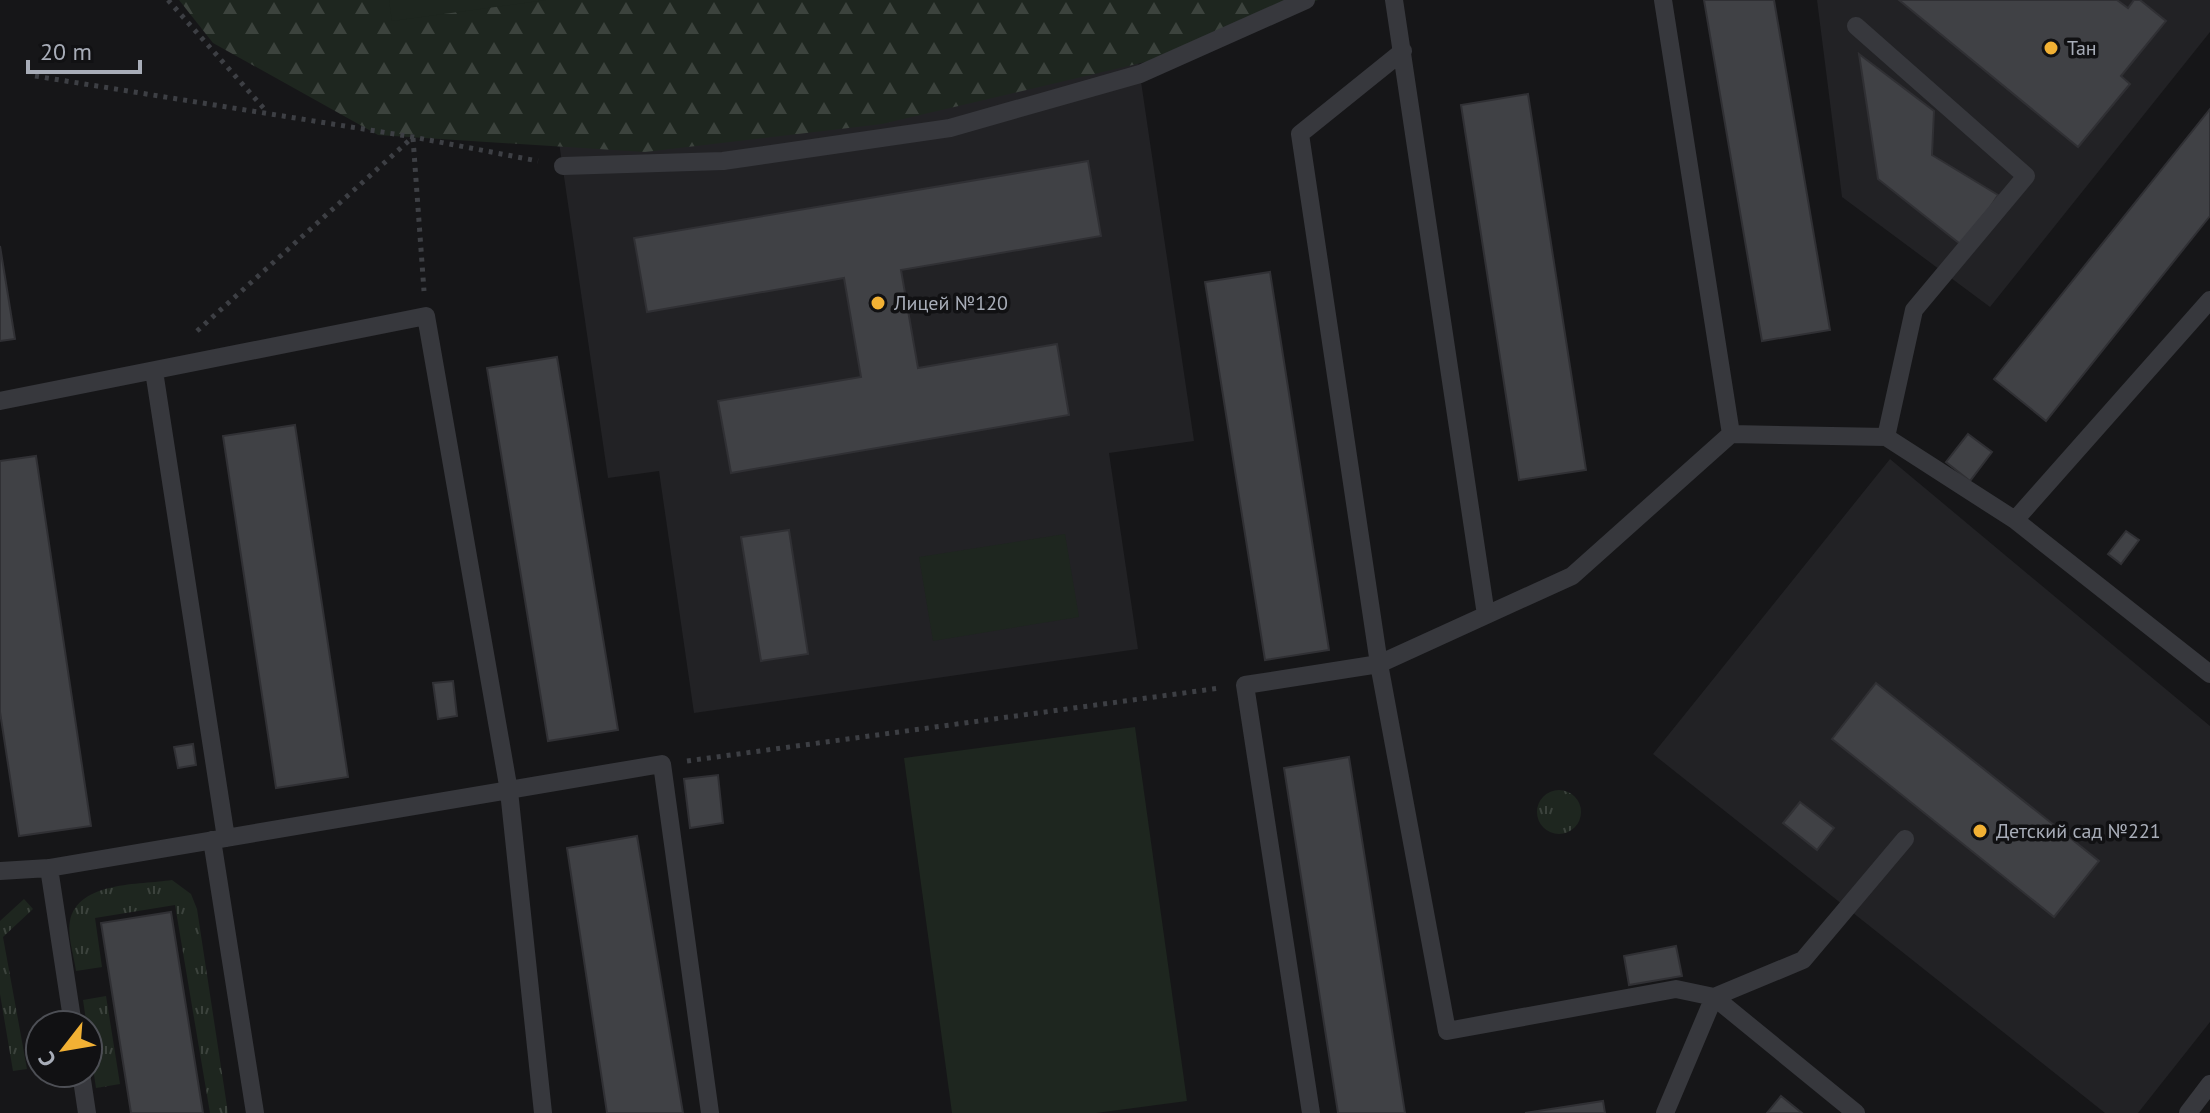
<svg xmlns="http://www.w3.org/2000/svg" width="2210" height="1113" font-family="'PT Sans',sans-serif">
<defs>
<pattern id="grass-tufts" width="24" height="20" patternUnits="userSpaceOnUse" patternTransform="scale(2)"><rect width="24" height="20" fill="#1e261f"/><path d="M3 7l-1-3M5 7V3M7 7l1-3M15 17l-1-3M17 17v-4M19 17l1-3" fill="none" stroke="#3c433d"/></pattern>
<pattern id="forest-firs" width="22" height="20" patternUnits="userSpaceOnUse" patternTransform="scale(2)"><rect width="22" height="20" fill="#1e261f"/><path d="M5 1l3.5 6h-7zM16 11l3.5 6h-7z" fill="#3c433d"/></pattern>
</defs>
<rect width="100%" height="100%" fill="#161618"/>
<!-- built -->
<path fill="#222225" d="M671 0H1129L1194 441 1109 453 1138 649 694 713 659 471 608 478 541 19Z
M1817 0H2210V32L1990 307 1842 197Z
M1890 459 2210 726V1022L2138 1113H2105L1653 754Z"/>
<!-- grass -->
<path fill="url(#grass-tufts)" d="M1537 812a22 22 0 1 1 44 0a22 22 0 1 1-44 0Z
M172 880 191 894 197 909 228 1113H210L175 905 95 918 102 967 76 971C74 956 67 935 70 921 78 881 140 885 172 880Z
M24 899 33 909 3 937 27 1069 13 1071 0 994V921Z
M106 996 120 1084 96 1088 83 1000Z"/>
<!-- forest -->
<path fill="url(#forest-firs)" d="M179 0H1318L1158 59 882 124 645 152 378 135 213 43Z"/>
<!-- park -->
<path fill="#1e261f" d="M389 0H546L392 21Z
M1065 534 1079 617 933 641 919 557Z
M1135 727 1187 1101 1096 1113H952L904 758Z"/>
<!-- building -->
<path fill="#404145" stroke="#303034" stroke-width="2" d="M1704 0H1774L1830 330 1762 341Z
M1899 0H2117L2128 8 2134 0H2140L2166 21 2121 76 2130 84 2078 147Z
M1859 54 1934 111 1932 155 1998 195 1964 247 1878 179Z
M1528 94 1586 470 1519 480 1461 105Z
M2210 109V216L2046 421 1994 379Z
M1088 161 1101 236 901 270 918 368 1057 344 1069 415 731 473 718 401 861 377 844 278 647 312 634 238Z
M0 246 15 339 0 341Z
M1270 272 1329 650 1265 660 1205 282Z
M557 357 618 730 548 741 487 368Z
M295 425 348 777 276 788 223 436Z
M1968 434 1992 452 1970 481 1946 462Z
M36 456 91 826 19 836 0 712V461Z
M789 530 808 654 761 661 741 537Z
M2126 531 2139 540 2121 564 2108 554Z
M453 681 457 716 438 719 433 683Z
M1876 683 2099 861 2054 917 1832 739Z
M193 744 196 765 178 768 174 747Z
M1349 757 1405 1113H1338L1284 768Z
M718 775 723 823 690 828 684 779Z
M1800 802 1834 828 1817 850 1783 823Z
M637 836 683 1113H607L567 848Z
M171 912 203 1113H131L101 923Z
M1676 946 1682 976 1629 985 1624 956Z
M1781 1096 1802 1113H1767Z
M1603 1101 1605 1113H1525Z"/>
<g fill="none" stroke-linecap="round" stroke-linejoin="round">
<!-- path -->
<path stroke="#3d3f44" stroke-width="5" stroke-dasharray="4 6" stroke-linecap="butt" d="M168 0 267 112
M35 76 413 137 538 161
M413 138 424 291
M197 331 413 137
M687 761 1220 688"/>
<!-- service -->
<path stroke="#37383d" stroke-width="18" d="M1394 0 1486 615
M1663 0 1731 434
M1856 26 2026 176 1914 310 1886 437
M1403 51 1300 134 1379 664 1447 1031 1676 989 1714 997 1856 1113
M563 166 723 161 950 128 1140 74 1306 0
M154 371 226 838
M0 401 426 316 509 791 543 1113
M2015 520 2210 300
M212 840 255 1113
M49 868 73 1025
M0 871 49 868 662 764 710 1113
M81 1073 87 1113
M1311 1113 1245 685 1379 664 1572 576 1731 434 1886 437 2015 520 2210 674
M1665 1113 1714 997 1803 960 1905 839
M2188 1113 2210 1084"/>
</g>
<!-- markers -->
<g fill="#f2b134" stroke="#111113" stroke-width="3">
<circle cx="2051" cy="48" r="8"/>
<circle cx="878" cy="303" r="8"/>
<circle cx="1980" cy="831" r="8"/>
</g>
<g text-anchor="middle" dominant-baseline="central" stroke-width="7" stroke-linejoin="round" paint-order="stroke">
<!-- poi labels -->
<g font-size="20" fill="#a8adb8" stroke="#111113" text-anchor="start">
<text x="2067" y="48">Тан</text>
<text x="894" y="303">Лицей №120</text>
<text x="1996" y="831">Детский сад №221</text>
</g>
</g>
<!-- north arrow -->
<g transform="translate(64 1049) rotate(239)"><circle r="38" fill="#111113" stroke="#4d4f55" stroke-width="2"/>
<path d="M0-6L14 30L0 20L-14 30Z" fill="#f2b134"/>
<text y="-12" font-size="22" font-weight="bold" text-anchor="middle" fill="#a8adb8">С</text>
</g>
<!-- scale -->
<path d="M28 60v12h112v-12" fill="none" stroke="#a8adb8" stroke-width="4"/>
<text x="40" y="60" font-size="24" fill="#a8adb8" stroke="#111113" stroke-width="6" paint-order="stroke">20 m</text>
</svg>
